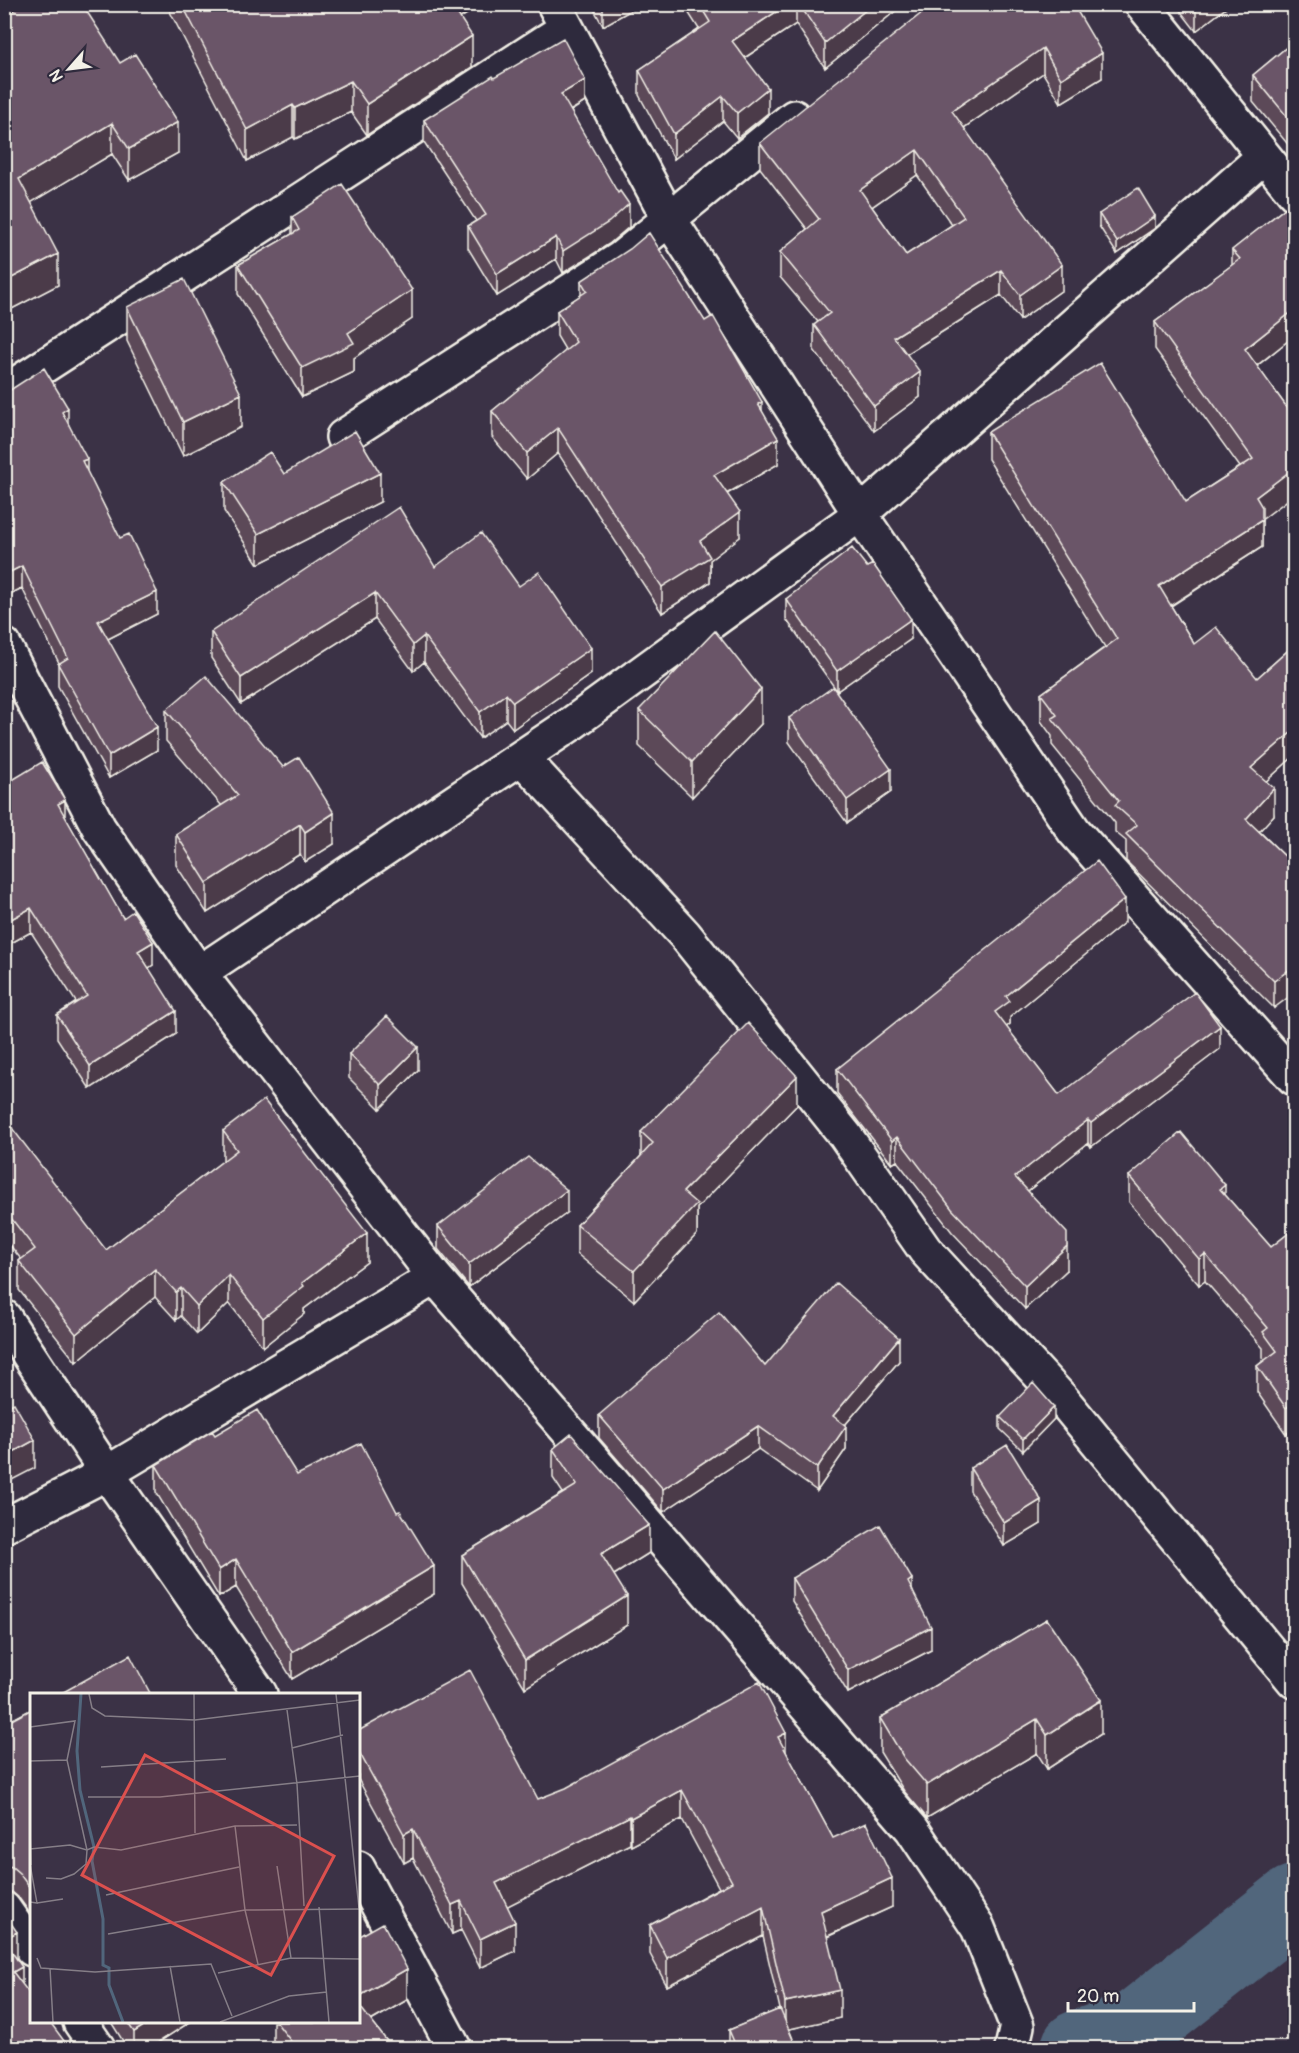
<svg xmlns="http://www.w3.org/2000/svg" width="1299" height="2053" font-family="Pangolin,sans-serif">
<rect width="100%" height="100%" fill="#3b3246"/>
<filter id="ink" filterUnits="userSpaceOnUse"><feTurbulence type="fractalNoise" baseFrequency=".0167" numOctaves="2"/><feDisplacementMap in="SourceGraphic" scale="12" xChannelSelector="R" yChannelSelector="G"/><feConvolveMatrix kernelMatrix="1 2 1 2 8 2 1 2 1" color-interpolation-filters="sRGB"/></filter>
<g filter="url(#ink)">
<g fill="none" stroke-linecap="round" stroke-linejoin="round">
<!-- river -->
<path stroke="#51667c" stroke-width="76" d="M1079 2048 1135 2029 1294 1903"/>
<!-- minor casing -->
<g stroke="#f4f1e8" stroke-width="38">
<path id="minor" d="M554 4 668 217 860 514 1074 831 1294 1078
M1142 4 1294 193
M4 392 565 29
M343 437 620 259 794 117
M4 645 99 828 199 973 435 1277 912 1829 978 1928 1017 2026 1012 2048
M522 758 685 935 845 1135 925 1250 1062 1399 1294 1681
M199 973 571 724 860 514 1263 157
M4 1317 107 1473 260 1694
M4 1526 107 1473 435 1277
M358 1868 454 2048
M4 1909 32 1949
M80 2022 98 2048"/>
</g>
<!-- minor -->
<use href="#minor" stroke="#2f2a3d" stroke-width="33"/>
</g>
<!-- wall -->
<path fill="#5c4859" stroke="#f4f1e8" stroke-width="1.5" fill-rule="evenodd" d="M166 4H484L460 18 472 67 367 135 351 112 295 139 293 137 247 161Z
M591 4H642L603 26Z
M683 4H904L825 68 796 24 745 58 768 113 737 138 723 121 674 159 639 95V70L699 29Z
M1073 4 1102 78 1061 103 1043 73 964 128 1062 290 1020 320 1001 295 907 354 920 397 874 431 814 350V325L818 322 780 277V252L807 229 760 168V143ZM917 175 952 225 906 255 872 207Z
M1175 4H1231L1196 31Z
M4 15 178 153 129 180 112 154 31 202 58 285 4 313Z
M1294 41V164L1291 160V148L1253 102V75Z
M494 78 585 102 571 111 629 227 609 244 563 273 556 259 497 296 468 248V226L476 221 424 142V120Z
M1294 201V336L1257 366 1288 409 1294 405V495L1262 519V547L1171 606 1194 644 1257 678 1294 645V756L1266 781 1274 815 1259 831 1294 865 1274 1008 1126 861V841L1115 832V823L1052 745V736L1041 721V694L1105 647 988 459V432L1186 502 1240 467 1155 349V322L1232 265V250Z
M1099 214 1155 228 1117 254 1099 226Z
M292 217 412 319 354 358V372L302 397 238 294V265L292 234Z
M581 281 762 411 778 464 727 494 740 537 710 560V582L662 613 558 453 527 479 492 437V411L566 351 557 336V311L581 295Z
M127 307 241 427 183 456 127 341Z
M68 423 87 472 157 614 108 639 157 750 109 778 58 686V664L59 663 22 588 4 597Z
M224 482 380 502 258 564 224 511Z
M435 567 519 586 591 674 513 729 506 720 480 738 424 662 413 671 375 619 241 704 211 658V632Z
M786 599 911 639 837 691 786 619Z
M166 710 334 844 305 862 300 854 207 913 176 865V834L222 806 166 741Z
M639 710 761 724 692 797 639 746Z
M789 718 891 792 847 823 789 742Z
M4 785 65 817 123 918 153 965 148 968 176 1034 90 1089 57 1038V1015L76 1002 31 932 4 947Z
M1125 922 1010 1017V1024L1006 1027 1059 1095 1220 1049 1091 1147 1088 1143 1028 1191 1067 1270 1025 1309 952 1232 897 1161 892 1164 837 1093V1069Z
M349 1054 418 1070 380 1109 349 1078Z
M797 1105 697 1208V1234L634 1301 577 1254V1225L641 1156V1132Z
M223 1131 367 1262 304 1309V1314L263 1347 229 1303 197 1334 181 1316 176 1320 155 1297 76 1362 19 1290V1261L21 1259 4 1238V1134L106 1250 223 1161Z
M1129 1176 1225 1195 1271 1247 1294 1229V1428L1286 1434 1257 1392V1366L1264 1360 1263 1358V1348L1205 1281 1199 1285 1129 1202Z
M567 1213 469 1287 438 1249V1226Z
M899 1361 845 1425 846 1449 817 1491 758 1449 663 1512 599 1438V1415L765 1366Z
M1000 1417 1054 1419 1023 1451 1000 1429Z
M215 1435 297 1475 434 1594 292 1679 236 1587 219 1597 156 1492V1465Z
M553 1449 649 1553 614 1575 627 1625 525 1688 462 1583V1555L563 1493 553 1478Z
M970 1468 1041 1524 1004 1546 970 1491Z
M792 1578 912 1589 931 1650 848 1693 792 1601Z
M1047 1619 1101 1734 1047 1769 1037 1753 927 1818 904 1791 880 1752V1718Z
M32 1709V1916L19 1898 12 1892 4 1891V1724Z
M358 1731 538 1799 786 1752 833 1838 892 1907 827 1937 840 2018 789 2029 797 2049H729V2030L780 2009 763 1936 667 1986 650 1954V1925L719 1888 682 1819 631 1846 630 1844 507 1906 515 1951 480 1968 461 1930 452 1934 413 1858 404 1863 358 1779Z
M407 2000 371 2021 393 2049 273 2048V2022H358Z
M111 2022H190L148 2049H128Z"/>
<!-- shaded-wall -->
<path fill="#4b3b49" stroke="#f4f1e8" stroke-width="1.5" d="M445 4H484L445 27Z
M603 4H642L603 26Z
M788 4H796V24L732 66V41Z
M873 4H904L825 68V43Z
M1199 4H1231L1196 31V6Z
M472 36V67L367 135V104Z
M1043 48V73L952 136V111Z
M1102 53V78L1061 103V79Z
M585 80V102L561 116V94Z
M351 81V112L295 139V108Z
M768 88V113L737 138V113Z
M723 96V121L674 159V134Z
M293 105V137L247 161V130Z
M178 122V153L129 180V149Z
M112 123V154L19 210V179Z
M917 150V175L860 215V190Z
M629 204V227L609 244 563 273V251Z
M1155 216V228L1117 254V242Z
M556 237V259L497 296V274Z
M58 254V285L4 313V282Z
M1062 265V290L1020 320V295Z
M1001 270V295L894 362V337Z
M412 290V319L354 358V372L302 397V368L348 333Z
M1294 310V336L1245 375V349Z
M920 372V397L874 431V406Z
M241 394V427L183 456V422Z
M762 402V428L758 404Z
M68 408V431L62 412Z
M558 428V453L527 479V453Z
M778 438V464L714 501V475Z
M87 459V481L82 461Z
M1294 468V495L1256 524V497Z
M380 473V502L258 564V534Z
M740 512V537L710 560V582L662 613V587L700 541Z
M1262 520V547L1159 613V586Z
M22 566V588L4 597V575Z
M157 592V614L98 644V621Z
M375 593V619L241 704V678Z
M911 619V639L837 691V671Z
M424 636V662L413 671V645Z
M591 648V674L513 729V702Z
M761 689V724L692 797V762Z
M506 694V720L480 738V712Z
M157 727V750L109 778V756Z
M1294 730V756L1251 795V768Z
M891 769V792L847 823V800Z
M1274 788V815L1246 846V819Z
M65 800V823L58 804Z
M334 813V844L305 862V832Z
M300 824V854L207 913V883Z
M1125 899V922L1010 1017V1024L995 1036V1012L1006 996Z
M31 908V932L4 947V923Z
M153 942V965L138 975V951Z
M1294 966V993L1274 1008V981Z
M176 1011V1034L90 1089V1066Z
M1220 1026V1049L1091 1147V1123Z
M4 1028H5L4 1051Z
M418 1047V1070L380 1109V1085Z
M797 1076V1105L697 1208V1234L634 1301V1271L683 1192Z
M1088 1120V1143L1015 1201V1177Z
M897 1137V1161L892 1164V1141Z
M1225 1185V1211L1220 1189Z
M567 1190V1213L469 1287V1264Z
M367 1233V1262L304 1309V1314L263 1347V1318L302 1283Z
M1067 1246V1270L1025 1309V1286Z
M1205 1254V1281L1199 1285V1259Z
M155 1269V1297L76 1362V1334Z
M229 1275V1303L197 1334V1306Z
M181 1288V1316L176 1320V1292Z
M899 1338V1361L833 1439V1416Z
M1294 1402V1428L1286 1434V1408Z
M1054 1407V1419L1023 1451V1439Z
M758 1426V1449L663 1512V1489Z
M846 1426V1449L817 1491V1468Z
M35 1440V1468L4 1484V1457Z
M1041 1500V1524L1004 1546V1523Z
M649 1525V1553L601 1583V1554Z
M236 1559V1587L219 1597V1570Z
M434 1566V1594L292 1679V1652Z
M912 1579V1603L908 1582Z
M627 1596V1625L525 1688V1660Z
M931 1627V1650L848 1693V1670Z
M1101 1700V1734L1047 1769V1735Z
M1037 1719V1753L927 1818V1785Z
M786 1733V1761L778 1737Z
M682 1790V1819L631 1846V1818Z
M630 1816V1844L496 1912V1883Z
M413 1829V1858L404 1863V1834Z
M892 1878V1907L821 1939V1911Z
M461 1901V1930L452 1934V1905Z
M763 1907V1936L667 1986V1958Z
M515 1922V1951L480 1968V1939Z
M17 1932V1960L4 1967V1939Z
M22 1967V1996L13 1972Z
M407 1969V2000L355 2030 358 2022V1997Z
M840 1990V2018L785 2030V2002Z
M150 2022H190L148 2049H134V2032Z"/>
<!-- building -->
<path fill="#6b5468" stroke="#f4f1e8" stroke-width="1.5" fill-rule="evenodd" d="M25 4H82L120 63 135 54 178 122 129 149 112 123 19 179 58 254 4 282V15Z
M182 4H451L472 36 367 104 351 81 295 108 293 105 247 130Z
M699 4H788L732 41 768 88 737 113 723 96 674 134 639 70 710 22Z
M799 4H873L825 43Z
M933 4H1073L1102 53 1061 79 1043 48 952 111 1062 265 1020 295 1001 270 894 337 920 372 874 406 814 325 830 313 780 252 819 219 760 143ZM917 150 964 217 906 255 860 190Z
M563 38 585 80 561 94 618 193 620 191 629 204 609 222 563 251 556 237 497 274 468 226 486 215 424 120 493 76 494 78Z
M1294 41V125L1253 75Z
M342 184 412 290 348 333 354 343 302 368 238 265 299 230 292 217Z
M1138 188 1155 216 1117 242 1099 214Z
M1294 201V310L1245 349 1288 409 1294 405V468L1256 497 1262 507V520L1159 586 1194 644 1216 627 1257 678 1294 645V730L1251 768 1274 788 1246 819 1294 865V966L1274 981 1126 834 1137 825 1115 805 1119 801 1052 718 1057 715 1041 694 1117 639 988 432 1100 363 1186 502 1253 459 1155 322 1240 259 1232 250Z
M649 233 705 321 713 316 762 402 758 404 778 438 714 475 740 512 700 541 710 557 662 587 558 428 527 453 492 411 576 342 557 311 587 291 581 281 630 249Z
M184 279 241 394 183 422 127 307Z
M44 368 68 408 62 412 87 459 82 461 120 538 129 534 157 592 98 621 157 727 109 756 58 664 68 658 22 566 4 575V394Z
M355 431 380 473 258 534 224 482 270 452 284 474Z
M399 507 435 567 481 533 519 586 539 572 591 648 513 702 506 694 480 712 424 636 413 645 375 593 241 678 211 632Z
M852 548 867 567 873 564 911 619 837 671 786 599Z
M715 631 761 689 692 762 639 710Z
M206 676 283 767 299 757 334 813 305 832 300 824 207 883 176 834 238 795 166 710Z
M833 687 891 769 847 800 789 718Z
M42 762 65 800 58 804 123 918 133 911 153 942 138 951 176 1011 90 1066 57 1015 87 996 31 908 4 923V845L7 844 4 839V785Z
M1097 861 1125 899 1006 996 1010 1001 995 1012 1059 1095 1195 992 1220 1026 1091 1123 1088 1120 1015 1177 1067 1233V1246L1025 1286 952 1209 897 1137 892 1141 837 1069Z
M387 1016 418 1047 380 1085 349 1054Z
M748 1023 797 1076 683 1192 697 1204 634 1271 577 1225 653 1143 641 1132Z
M264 1100 367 1233 302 1283 304 1286 263 1318 229 1275 197 1306 181 1288 176 1292 155 1269 76 1334 19 1261 35 1249 4 1209V1134L12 1128 106 1250 237 1150 223 1131Z
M1181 1132 1225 1185 1220 1189 1271 1247 1294 1229V1402L1286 1408 1257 1366 1277 1351 1263 1332 1268 1328 1205 1254 1199 1259 1129 1176Z
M528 1157 567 1190 469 1264 438 1226Z
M836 1283 899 1338 833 1416 846 1426 817 1468 758 1426 663 1489 599 1415 719 1312 765 1366Z
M1033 1383 1054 1407 1023 1439 1000 1417Z
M4 1395 10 1405 14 1403 35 1440 4 1457Z
M257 1410 297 1475 361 1443 397 1512 400 1511 434 1566 292 1652 236 1559 219 1570 156 1465 212 1431 215 1435Z
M571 1434 649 1525 601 1554 627 1596 525 1660 462 1555 577 1485 553 1449Z
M1007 1445 1041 1500 1004 1523 970 1468Z
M880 1525 912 1579 908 1582 931 1627 848 1670 792 1578Z
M1047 1619 1101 1700 1047 1735 1037 1719 927 1785 904 1758 880 1718Z
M130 1655 151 1695H58Z
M470 1670 538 1799 566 1788 759 1682 786 1733 778 1737 833 1838 866 1823 892 1878 821 1911 840 1990 785 2002 763 1907 667 1958 650 1925 732 1882 682 1790 631 1818 630 1816 496 1883 515 1922 480 1939 461 1901 452 1905 413 1829 404 1834 358 1750V1731Z
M32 1709V1891L19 1873 12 1867 4 1865V1724Z
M4 1913 17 1932 4 1939Z
M383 1923 407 1969 358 1997V1937Z
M4 1940 22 1967 13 1972 32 1997V2022H50L70 2049H4Z
M358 2004 393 2049H297L276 2022H358Z
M780 2009 797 2049H737L729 2030Z
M127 2022H150L134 2032Z"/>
</g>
<!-- overview -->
<g transform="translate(30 1693)">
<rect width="330" height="330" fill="#3b3246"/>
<path fill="none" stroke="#51667c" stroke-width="3" d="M51 1 47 58 50 97 64 154 62 168 73 226V272L79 275V292L93 329"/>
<path fill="none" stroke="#857e87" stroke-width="1.5" d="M59 1 62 15 75 23 165 27 330 7M164 1 165 140M306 1 329 215M257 17 267 91 274 213M0 34 45 28 37 67 57 157 64 154 91 157 205 133 267 132M262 55 313 42M0 68 37 67M71 74 196 66M58 104H130L330 83M205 133 215 217 228 271M0 135 1 172M0 156 40 152 57 157 56 171 44 181 31 186 16 185M0 171 7 210 0 209M247 173 261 265M76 202 209 174M7 210 33 206M289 214 299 329M78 241 215 217 330 216M7 265 11 275 65 279 181 271 202 323M140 273 150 329M20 275 23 329M188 280 261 265 330 266M190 329 259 303 297 299"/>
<path fill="#dc504e" fill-opacity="0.15" stroke="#dc504e" stroke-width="3" d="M115 62 304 163 241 282 52 182Z"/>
<rect width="330" height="330" fill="none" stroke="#f4f1e8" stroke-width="3"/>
</g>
<!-- margin -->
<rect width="1299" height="2053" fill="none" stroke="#2f2a3d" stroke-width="24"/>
<rect x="12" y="12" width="1275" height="2029" fill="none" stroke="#f4f1e8" stroke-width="2" filter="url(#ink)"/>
<!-- north arrow -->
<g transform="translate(69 69) rotate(242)" stroke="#2f2a3d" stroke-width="4.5" paint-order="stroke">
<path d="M0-4.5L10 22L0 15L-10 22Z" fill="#f4f1e8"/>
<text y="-9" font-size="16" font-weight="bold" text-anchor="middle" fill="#f4f1e8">N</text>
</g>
<!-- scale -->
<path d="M1068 2002v9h126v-9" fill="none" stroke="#f4f1e8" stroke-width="3"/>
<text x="1077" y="2002" font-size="18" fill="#f4f1e8" stroke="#2f2a3d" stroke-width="4.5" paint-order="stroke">20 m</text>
</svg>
